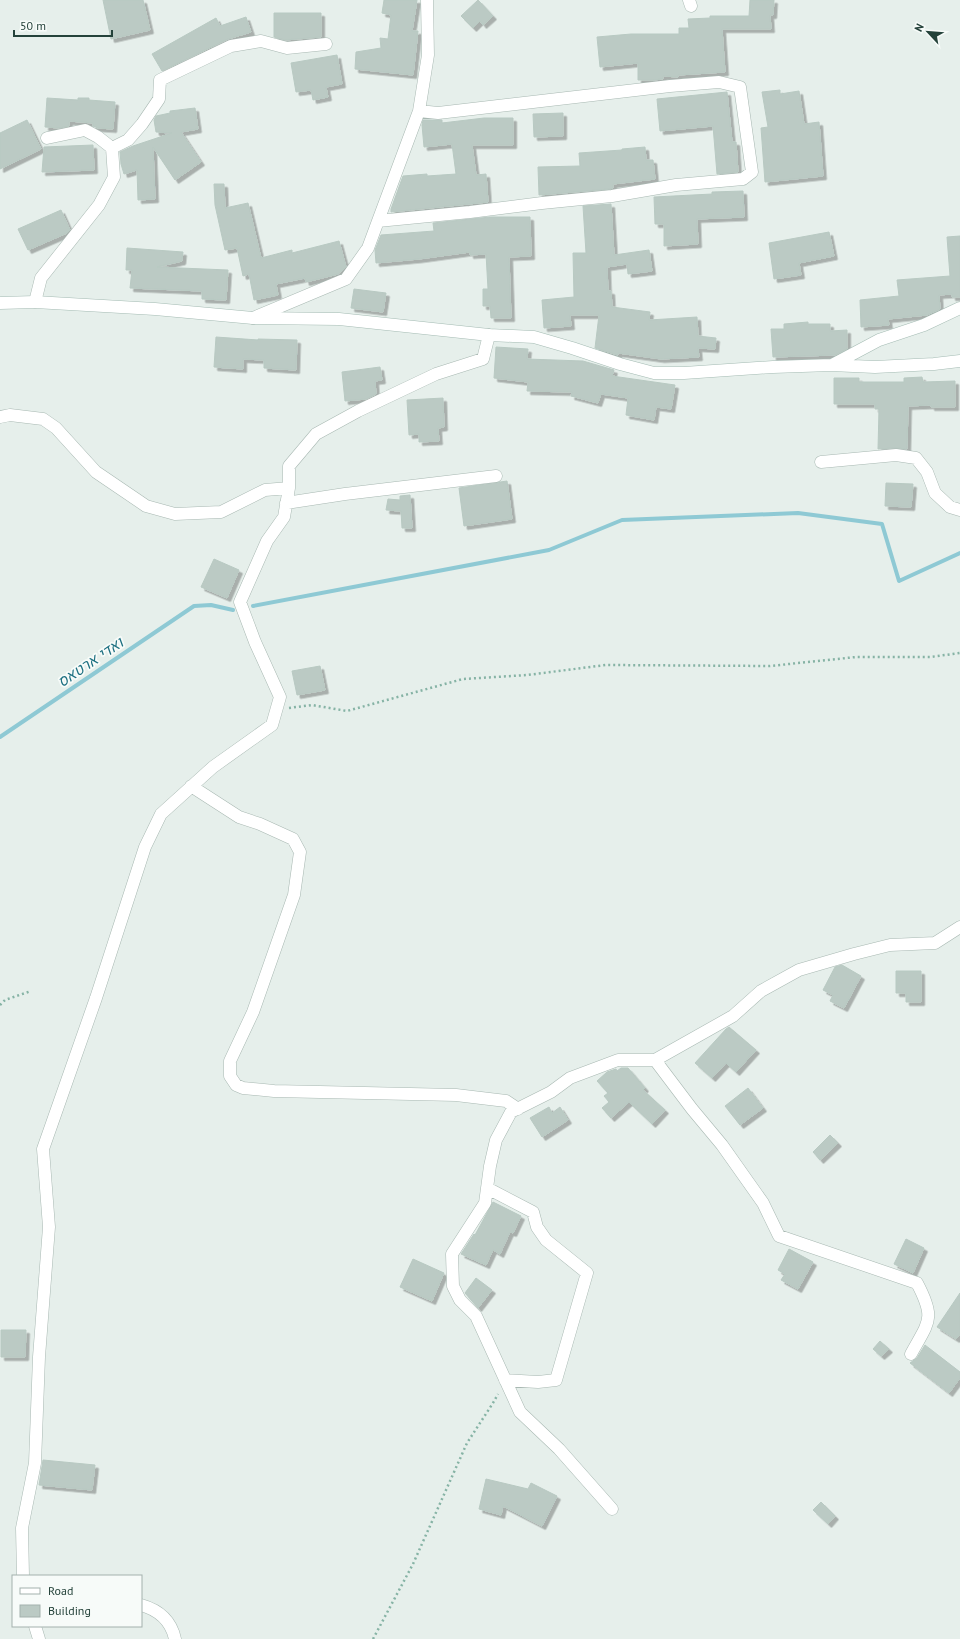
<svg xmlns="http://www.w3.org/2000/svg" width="960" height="1639" font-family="'PT Sans',Heebo,sans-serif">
<defs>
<filter id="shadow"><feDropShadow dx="3.5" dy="3.5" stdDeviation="0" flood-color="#0004"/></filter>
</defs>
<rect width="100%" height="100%" fill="#e6efeb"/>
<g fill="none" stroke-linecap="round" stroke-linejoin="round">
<!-- stream -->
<path stroke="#8ec9d4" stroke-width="4" d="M253 606 549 550 622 520 798 513 882 524 899 581 960 553
M0 737 194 606 211 605 233 610"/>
</g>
<!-- building -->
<path fill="#bbcac4" stroke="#b8c9c2" filter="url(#shadow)" d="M103 0H143L150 30 111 39Z
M384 0H417L412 31H418L413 75 355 69 356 52 381 48 380 38 388 39 391 15 382 13Z
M478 0 493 16 483 25 480 21 473 28 461 16Z
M750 0H774L773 15H770L771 29H722L725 72 678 75V77L663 76V79L653 80H638V63L600 67 597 37 631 34H679V28H689L688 19 710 18V16H749Z
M274 13H321V37L285 40 274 37Z
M246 17 251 32 228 39 162 71 152 54 216 18 220 26Z
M337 55 342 84 326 87 328 97 313 100 311 90 296 92 291 63Z
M780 90V94L799 91 804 124 819 122 823 176 765 182 761 128 768 127 762 92Z
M727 92 732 142H736L738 172 717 174 713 126 660 131 657 99Z
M47 98 78 100V98H89V100L115 102 113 129 98 128 93 126V123L69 121V126L60 128 45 127Z
M195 108 198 129 181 132 201 162 175 180 153 147 155 199 138 200 137 170 124 174 121 164 120 152 133 146 172 133 156 132 154 120 156 116 170 113V111Z
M563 113V136L534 137 533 114Z
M484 118H513V145H472L476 175 486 174 488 202 391 212V209L403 176 427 174V176L456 174 452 144 424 147 422 125 423 120H442V123Z
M27 120 41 149 0 169V133Z
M93 145 94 170 42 172 44 147Z
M645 147 646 160H653L655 179 613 184V188L610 189 539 195 538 167 580 166 579 153 622 150V149Z
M214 184H224L225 208 248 203 261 258 292 250V253L339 241 346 267 338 274 306 282 305 278 276 284 278 295 254 300 249 274 243 276 237 248 225 250 215 205Z
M743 191 744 217 697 219 698 244 664 246V224H655L654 197 712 194V192Z
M611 204 614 255 649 250 652 271 628 274 627 264 607 267 608 291H611L612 307 650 312 649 320 697 317 698 336 716 338 715 349 698 348 699 357 661 359 618 353V355L595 348 599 315H570L571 326 544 328 542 300 574 297 573 253H586L583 206Z
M61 210 70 230 67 233 28 250 18 229Z
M490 217H530L531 256 509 257 511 318H491L490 306H483V289H488L486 254 470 255V252L419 259 376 263 375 250 381 235 434 231 433 223Z
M829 232 834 256 799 263 801 275 774 279 769 243Z
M960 236V297H952V294L939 295 940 309 927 315 888 319 889 325 861 327 860 300 899 296 897 280 950 276 947 237Z
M127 248 183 252 182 261 157 267 228 270 226 300 202 299V291L130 288 132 270H126Z
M354 289 386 293 383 312 351 308Z
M808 322V324H830V331L847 330V349L835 355 773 357 771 329H784V324Z
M216 337 258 340V339L297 340 296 370 264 368V360L243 359V369L214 367Z
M496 347 528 349 527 359 583 361 614 370 612 376 675 385 671 409 656 407 654 420 626 415 628 398 601 394 598 403 571 396 572 392 527 391 528 382 494 378Z
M380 367 382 380 375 381 376 394 366 399 345 401 342 372Z
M922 377 923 382 955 381V407H931V405L908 406 907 449 895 448 878 449 879 409H875V404H834V378H859V382H904V378Z
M443 398 444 427 438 428 439 441 419 442V434L409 435 407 400Z
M507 481 512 519 464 526 459 488Z
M886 483 913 484 911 507 885 506Z
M410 495 412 528H402L401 511 386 510 388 499 400 500V496Z
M214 559 239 570 227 598 201 587Z
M320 666 325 690 297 695 292 671Z
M842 965 861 976 844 1008 830 1001 833 995 823 990 835 967Z
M896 971H921V1002H906V993H896Z
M729 1027 756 1050 736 1072 726 1063 712 1078 695 1063 726 1029Z
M621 1068H628L645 1088 643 1090 665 1110 652 1124 629 1102 611 1118 602 1108 609 1102 604 1096 608 1093 597 1081 607 1072 616 1069 617 1071Z
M748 1088 763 1108 740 1125 725 1106Z
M549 1107 552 1113 560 1107 568 1120 542 1137 530 1118Z
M830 1135 838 1143 820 1160 813 1152Z
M493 1202 521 1216 513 1233 510 1232 500 1254 493 1250 486 1265 461 1254 474 1234 475 1235Z
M906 1239 924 1248 913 1273 894 1264Z
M789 1249 813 1262 798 1289 781 1280 785 1274 778 1270Z
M413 1259 444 1273 432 1301 400 1287Z
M476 1278 492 1290 478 1308 465 1293Z
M960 1293V1334L956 1339 937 1327Z
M1 1330H26L25 1357H1Z
M880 1341 889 1349 881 1356 873 1349Z
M925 1345 960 1372V1378L949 1393 910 1363 917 1358Z
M43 1460 95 1465 92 1490 39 1485Z
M486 1479 528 1489 531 1483 557 1496 542 1526 503 1506 501 1515 479 1509Z
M821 1502 835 1516 828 1524 813 1510Z"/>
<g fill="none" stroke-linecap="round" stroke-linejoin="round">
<!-- street casing -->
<g stroke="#a8b8b2" stroke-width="13">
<path id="street" d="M689 0 691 6
M419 111 428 55 427 0
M47 138 85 130 98 137 112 148
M35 302 41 278 99 205 114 177 112 148 128 140 142 124 159 99 160 80 231 46 261 41 287 48 326 44
M253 318 346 279 368 248 378 221 470 212 542 203 612 196 676 185 743 179 752 172 740 87 719 82 670 86 438 113 419 111 378 221
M0 417 10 415 43 419 56 428 96 472 146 506 175 514 221 512 265 490 289 488
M821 462 896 455 916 458 927 472 935 493 950 507 960 510
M286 503 345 494 496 476
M191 786 239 817 260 824 293 839 300 852 294 895 253 1012 230 1061V1076L236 1085 243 1088 274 1091 456 1095 506 1101 518 1109
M655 1060 692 1109 722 1145 763 1203 779 1236 917 1283C936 1319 929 1321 911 1354
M487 1188 533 1212 537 1227 546 1240 587 1273 556 1380 538 1382 505 1380
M612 1509 559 1449 520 1412 476 1316 460 1300 453 1286 452 1254 485 1203 490 1166 496 1140 511 1112 551 1092 570 1078 618 1060H655L733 1016 761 991 799 970 854 954 890 945 935 943 960 927
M23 1576 22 1528 35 1463 39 1357 49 1227 43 1149 96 998 145 847 161 814 213 767 272 725 280 697 255 642 240 602 267 541 284 517 289 488V466L316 434 358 411 436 374 483 359 489 335
M141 1605C159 1610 171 1620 175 1639
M35 1626 39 1639"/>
</g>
<!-- secondary casing -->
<g stroke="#a4bbb3" stroke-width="13">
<path id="secondary" d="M0 303 35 302 155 309 253 318 339 319 489 335 534 337 572 348 620 364 654 373H684L773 367 831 365 875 367 934 364 960 361
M832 365 879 340 924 325 960 308"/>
</g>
<!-- path -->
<path stroke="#86b3a5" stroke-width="2.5" stroke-dasharray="2 3" stroke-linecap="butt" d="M289 708 312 705 347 711 463 679 527 675 606 665 770 666 856 657H930L960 653
M0 1005 5 1000 31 991
M373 1639 413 1564 467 1443 493 1403 498 1394"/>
<!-- street -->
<use href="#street" stroke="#fff" stroke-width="12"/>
<!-- secondary -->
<use href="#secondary" stroke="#fff" stroke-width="12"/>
</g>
<g text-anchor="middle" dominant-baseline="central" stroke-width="3.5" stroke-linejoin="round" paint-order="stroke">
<!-- water labels -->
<g font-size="15" font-style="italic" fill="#1c6f80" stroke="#f7fbf9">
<text transform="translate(90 662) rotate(-34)">ואדי ארטאס</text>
</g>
</g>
<!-- legend -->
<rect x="12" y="1575" width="130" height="52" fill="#f7fbf9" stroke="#a3b1ad"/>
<rect x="20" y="1588" width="20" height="6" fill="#ffffff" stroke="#a3b1ad"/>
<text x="48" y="1595" font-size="12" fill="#24423a">Road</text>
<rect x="20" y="1605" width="20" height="12" fill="#bbcac4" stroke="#a3b1ad"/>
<text x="48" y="1615" font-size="12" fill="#24423a">Building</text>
<!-- north arrow -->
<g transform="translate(928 32) rotate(296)" stroke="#f7fbf9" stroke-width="3" paint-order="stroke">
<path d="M0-3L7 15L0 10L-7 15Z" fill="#24423a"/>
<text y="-6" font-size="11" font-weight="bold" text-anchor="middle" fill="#24423a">N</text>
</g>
<!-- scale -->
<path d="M14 30v6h98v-6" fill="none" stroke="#24423a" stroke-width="2"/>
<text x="20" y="30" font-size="12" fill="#24423a" stroke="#f7fbf9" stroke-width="3" paint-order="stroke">50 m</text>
</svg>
